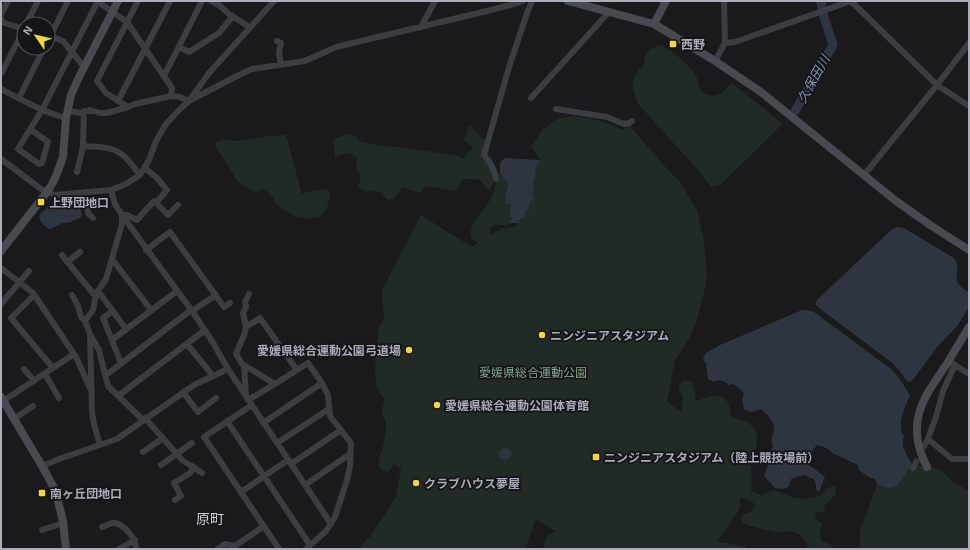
<svg xmlns="http://www.w3.org/2000/svg" width="970" height="550" font-family="'Exo 2','Noto Sans JP',sans-serif">
<rect width="100%" height="100%" fill="#1a191c"/>
<!-- green -->
<path fill="#212a24" d="M658 45C668 46 691 66 696 75 698 80 698 86 701 90 702 93 705 94 708 95 719 98 725 90 732 83L783 124 720 185 711 187 699 171 638 104 633 89V83L634 76 644 64 645 55 651 49Z
M575 116C591 119 607 121 622 130L630 126 660 161 680 182 697 210 704 241 707 275 704 292 697 320 689 339 675 360 667 402 680 411H681L683 399 678 386 683 380 691 381 694 389 696 401C706 398 722 390 728 403 730 407 730 412 731 416L739 420 746 421 752 426 757 433V444L751 465 752 481 751 491 762 495 773 490 795 498 803 499 820 496 828 488 835 485 836 494 824 506 825 511 815 513 816 519 822 523C820 530 819 534 821 541 826 543 832 544 835 549H809C806 540 800 532 789 531 785 531 781 533 777 532 771 531 747 526 743 523 741 520 742 517 743 514L751 512 755 507 753 502 745 498 740 499V508L717 542 727 543 745 547 747 549H543L547 536 555 531 536 519 525 549H359L367 538H369L396 497 401 468 394 464 388 472 383 471 379 467V458L382 450 386 431V422L383 415 382 409 385 401C383 396 379 393 377 388 373 373 377 347 378 331L380 325 384 320 382 290 421 215 472 247 478 243C475 241 472 240 471 236 468 226 485 208 490 200 494 192 496 183 498 175L500 174 506 180 508 185 506 190V201L511 205 509 215 511 217 512 219 510 222 511 223 507 226 504 225H495L490 228V235L503 228 516 227 517 223H519C521 216 529 210 529 203L532 200 533 196 532 194 534 190 533 184 536 174 535 171 536 169 537 164 541 160 531 147 543 129 558 118Z
M469 125 485 141 482 155 490 165 494 177 493 179V182L490 191 478 179H462L456 191 426 186 422 191 420 193 402 187 395 198 388 200 384 197 381 193 373 190 368 192 358 188 361 175C355 169 355 166 358 158L347 153 335 157V148L333 143 334 138 350 134 357 137 358 141 377 145 406 148 459 156 464 159 468 152H470L473 147 464 140Z
M286 135 302 194C311 191 321 187 330 191 330 202 327 213 317 218L313 217 310 219 294 216 275 203C274 197 268 192 263 189L255 193 238 182 216 147V142L222 140 240 141 268 136Z
M912 464 940 469 952 481 969 491V549H860V531L877 485 888 488Z"/>
<!-- water -->
<path fill="#2f3540" d="M505 158 539 160 540 161C537 164 537 168 535 171L536 174 533 184 534 190 532 194 535 197 534 199 529 203V209L525 212V216L520 220 519 223H511L510 222 512 219 511 217 509 215 511 205 509 204 506 203V193L508 185 506 180 503 179 502 175 500 174V162Z
M68 201 75 204 81 210 82 215 80 218 74 220 72 222 63 223 50 229C45 227 36 219 41 213 44 210 46 210 48 206 54 203 61 204 68 201Z
M897 227 904 228 954 258C964 272 946 280 969 292V307L958 325 938 346 912 381 909 382 907 381 898 369 891 362 819 308 816 305V302L819 298 889 232 893 229Z
M802 310H807L814 312 891 369 897 375 910 395C905 407 896 425 904 436 900 448 907 454 912 464L897 486 888 488 877 485 875 479 870 478 859 470 858 465 834 454 828 449 822 446 817 445 812 451 806 455 804 461 825 477 819 492 816 490V485L814 479 804 475 791 479 788 487 782 489 775 488 764 476 771 457V450L773 446C769 437 775 435 774 427 774 421 766 413 761 409 754 411 751 414 744 409L742 400 744 394C741 389 738 387 733 384L729 385C724 381 720 379 714 382L708 379 706 363 703 359 706 353 720 345Z
M499 454a6 6 0 1 1 12 0a6 6 0 1 1-12 0Z"/>
<g fill="none" stroke-linecap="round" stroke-linejoin="round">
<!-- river -->
<path stroke="#2f3540" stroke-width="9" d="M795 111 833 45 823 14 821 1"/>
<!-- street-tunnel -->
<path stroke="#37373c" stroke-width="6" stroke-dasharray="6 3" stroke-linecap="butt" d="M915 464 927 441"/>
<!-- street -->
<path stroke="#3c3c43" stroke-width="6" d="M97 1 127 22 172 88 171 96 180 97 189 101 209 73 274 1
M138 1 97 81 106 93 128 107 135 104 171 96
M211 1 219 5 229 14 249 27
M851 1 937 85 969 106
M1 15 8 1
M1 19 4 23 24 29
M26 24 38 1
M421 27 435 1
M48 36 53 37 63 41 84 67
M49 39 68 1
M277 41 281 43 279 53 281 65
M725 43 735 42 752 36 851 1
M179 47 189 52 219 33 233 16
M715 61 725 43 724 1
M1 74 24 29
M164 76 202 1
M1 89C22 100 43 112 66 118
M19 98 44 48
M531 98 609 12
M118 101 170 1
M556 109 607 117 624 124 629 123 632 121
M68 111 82 113 90 110 100 113H107L128 107
M30 129 48 142 42 163 39 164 18 149 42 110 98 1
M83 146C94 147 110 146 120 153 128 158 134 168 140 175
M1 159 41 189 55 195 111 190 126 184 140 175 149 160 156 141 166 124 179 110 189 101 239 75 252 69 305 61 336 47 487 11 514 4 523 1
M145 168 157 178 167 190 156 203
M77 172 83 146 84 111
M864 175 937 85 969 43
M496 179C495 170 490 162 484 155L509 67 526 16 532 1
M111 190 115 204 122 215 192 311 212 341 228 369 331 524
M76 193 87 209 88 213 93 218
M122 215H127L137 220 154 201 168 215 178 205
M146 250 170 232 224 307 230 303
M62 255 96 297
M112 259 151 310
M67 262 80 252
M1 268 33 293 76 357 90 388
M98 291 126 329
M249 294 245 302 246 307 243 313 246 327 244 335 236 354 242 364 275 384
M34 295 11 318 53 368
M72 295 78 306 81 317 85 321
M1 304 29 271
M113 311 103 318 121 363
M192 311 216 295
M246 327 260 318 297 370
M91 336 99 350 108 386 143 420
M112 340 177 291
M187 344 213 376
M952 363 969 374
M244 365 246 395
M24 369 34 381
M45 374 59 398
M106 375 191 310
M183 392 198 412 216 398
M118 396 205 330
M248 400 275 384 308 363 322 383 328 395 330 416 351 443 350 466 347 480 335 517 326 531 306 549
M3 401 74 354
M252 405 204 437 279 549
M145 418 183 461 190 465 202 473
M14 419 33 406
M227 421 310 545
M263 423 322 383
M928 439 952 459H969
M927 441 936 417 943 391 955 365
M277 443 329 409
M100 445 94 424 92 412 90 334 85 321 93 310 96 294 106 279 122 224V215
M143 452 163 438
M291 464 341 430
M161 465 192 443
M42 466 62 458 117 439 194 385 228 369
M913 468 915 464
M305 485 350 454
M241 492 288 460
M175 500 181 496 174 483 190 473 194 467
M102 527C106 526 111 522 114 523 125 524 136 539 136 549
M42 530 63 523
M119 549 135 540
M218 549 225 544 235 546 264 526"/>
<!-- secondary -->
<path stroke="#484951" stroke-width="8" d="M568 1 654 24 715 61 761 92 896 201 930 225 969 250
M654 24 666 1
M1 251 47 192 52 184 56 176 63 157 66 118 71 95 79 77 118 1
M1 397 42 466 54 488 57 497 63 521 66 549
M927 467C921 455 916 442 917 428 917 403 935 382 948 362 955 350 962 339 969 327"/>
</g>
<!-- markers -->
<g fill="#f2d83b" stroke="#151417" stroke-width="1.5">
<rect x="669" y="40" width="8" height="8" rx="2"/>
<rect x="37" y="198" width="8" height="8" rx="2"/>
<circle cx="542" cy="335" r="4"/>
<circle cx="409" cy="350" r="4"/>
<circle cx="437" cy="405" r="4"/>
<rect x="592" y="453" width="8" height="8" rx="2"/>
<circle cx="416" cy="483" r="4"/>
<rect x="38" y="489" width="8" height="8" rx="2"/>
</g>
<g text-anchor="middle" dominant-baseline="central" stroke-width="3.5" stroke-linejoin="round" paint-order="stroke">
<!-- poi labels -->
<g font-size="12" font-weight="bold" fill="#acadbb" stroke="#151417" text-anchor="start">
<text x="681" y="44">西野</text>
<text x="49" y="202">上野団地口</text>
<text x="550" y="335">ニンジニアスタジアム</text>
<text x="401" y="350" text-anchor="end">愛媛県総合運動公園弓道場</text>
<text x="445" y="405">愛媛県総合運動公園体育館</text>
<text x="604" y="457">ニンジニアスタジアム（陸上競技場前）</text>
<text x="424" y="483">クラブハウス夢屋</text>
<text x="50" y="493">南ヶ丘団地口</text>
</g>
<!-- park labels -->
<g font-size="12" fill="#83a68c" stroke="#151417">
<text x="533" y="372">愛媛県総合運動公園</text>
</g>
<!-- water labels -->
<g font-size="13" font-style="italic" fill="#8394b5" stroke="#151417">
<text transform="translate(813 79) rotate(-61)">久保田川</text>
</g>
<!-- quarter labels -->
<g font-size="14" fill="#cdced7" stroke="#151417">
<text x="210" y="518">原町</text>
</g>
</g>
<!-- border -->
<rect width="970" height="550" fill="none" stroke="#acadbb" stroke-width="4"/>
<!-- north arrow -->
<g transform="translate(36 36) rotate(304)"><circle r="19" fill="#151417" stroke="#515159"/>
<path d="M0-3L7 15L0 10L-7 15Z" fill="#f2d83b"/>
<text y="-6" font-size="11" font-weight="bold" text-anchor="middle" fill="#acadbb">N</text>
</g>
</svg>
